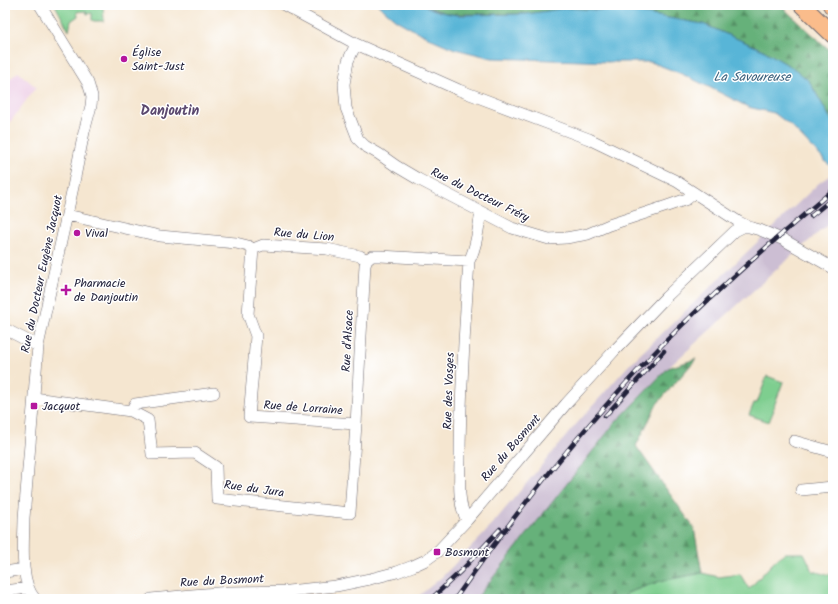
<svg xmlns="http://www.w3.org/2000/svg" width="838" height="604" font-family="Kalam,sans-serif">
<defs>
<pattern id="forest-firs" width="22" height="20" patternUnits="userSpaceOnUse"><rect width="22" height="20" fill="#66b17a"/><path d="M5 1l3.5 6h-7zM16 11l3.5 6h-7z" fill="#549065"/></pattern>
</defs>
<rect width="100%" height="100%" fill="#fff"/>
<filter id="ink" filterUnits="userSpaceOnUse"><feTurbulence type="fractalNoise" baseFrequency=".025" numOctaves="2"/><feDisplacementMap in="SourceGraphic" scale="8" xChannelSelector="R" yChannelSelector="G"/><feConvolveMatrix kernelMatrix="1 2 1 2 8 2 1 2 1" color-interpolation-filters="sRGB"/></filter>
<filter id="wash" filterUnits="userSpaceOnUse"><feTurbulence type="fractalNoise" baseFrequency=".012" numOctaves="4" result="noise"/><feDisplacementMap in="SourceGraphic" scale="16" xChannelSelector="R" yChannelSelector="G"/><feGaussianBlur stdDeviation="0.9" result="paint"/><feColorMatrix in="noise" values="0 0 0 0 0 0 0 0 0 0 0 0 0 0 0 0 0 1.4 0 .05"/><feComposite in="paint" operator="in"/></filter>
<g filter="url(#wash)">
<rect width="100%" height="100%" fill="#f5e6d0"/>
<!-- built -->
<path fill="#eed0e7" d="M18 72 36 87 5 129V77L11 78Z"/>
<!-- railway -->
<path fill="#ccbed3" d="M832 174 833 175V220L786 261 668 368 614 424 476 599H415L442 577 484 534 572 429 629 365 819 183Z"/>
<!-- grass -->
<path fill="#7ece8f" stroke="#507865" d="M55 5H103L104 21H94L92 20V13L87 14 86 11 77 12 78 16 71 21 69 31Z
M767 376 783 382 773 409 774 410 769 422 749 415 754 403H757Z
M784 553H804L813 571 827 575 833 572V599H627L625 597 627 593 660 581 702 573 719 577 740 574 749 589 772 564Z"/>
<!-- forest -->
<path fill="url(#forest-firs)" stroke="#446a5a" d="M424 5H780L833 53V123L809 81 796 70 763 50 703 24 640 13 567 8 527 14H449L428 7Z
M696 359 657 404 636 446 694 528 702 573 660 581 627 593 625 597 627 599H476L614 424 668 368Z"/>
<!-- water -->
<path fill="#59b5d7" stroke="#3e6c89" d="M378 5H424C434 11 447 14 459 15L527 14 567 8 640 13 703 24 763 50 796 70 809 81 833 123V169L790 125 774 113 748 107 707 86 682 74 651 62H611L492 58 455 49 436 41 412 29 396 20Z"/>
</g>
<g filter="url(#ink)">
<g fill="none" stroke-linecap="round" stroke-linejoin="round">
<!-- minor casing -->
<g stroke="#6c676f" stroke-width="12">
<path id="minor" d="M284 5 356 44 459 90 589 139 676 181 739 222 749 227
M356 44 348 61 344 84 346 108 358 139 365 146 379 154 396 166 418 179 512 228 549 239 566 238 588 234 609 225 667 206 687 199 694 193
M67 215 160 236 236 243 248 246 253 249 263 245 327 249 360 256 367 260
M253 249 248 314 256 336 249 417 356 424
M367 260 372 256H380L469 261
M5 329 38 346
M34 398 131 411 135 404 214 393
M131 411 148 420 152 454 195 453 216 467 217 499 350 513 356 424 365 265 367 260
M794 441 833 452
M801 490 833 487
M467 520C457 504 460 477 460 458 460 392 465 326 469 261 477 247 478 228 481 212
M5 572 24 569
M5 591 28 588
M35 599C19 581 24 541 24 518L38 346 73 187 84 132 91 106 92 96 88 83 40 5
M151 599 192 595 230 592 288 591 336 586 370 579 397 572 413 566 426 560 437 552 467 520 566 404 614 351 666 297 735 231 743 227H749L760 230 784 240 833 268"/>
</g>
<!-- highway casing -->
<g stroke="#6c676f" stroke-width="18">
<path id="highway" d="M802 5 833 35
M831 5 833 7"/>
</g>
<!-- minor -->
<use href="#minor" stroke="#fff" stroke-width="11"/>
<!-- highway -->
<use href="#highway" stroke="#fabc8b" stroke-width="16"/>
<!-- rail casing -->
<g stroke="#22223b" stroke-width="4.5">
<path id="rail" d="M811 216 833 198
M605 416 664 351
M431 599 461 571 500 529
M455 599C517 510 585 424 661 346 715 291 774 240 833 190"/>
</g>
<!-- rail -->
<use href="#rail" stroke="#fff" stroke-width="3" stroke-dasharray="9" stroke-linecap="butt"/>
</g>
</g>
<!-- markers -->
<g fill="#b5179e" stroke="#fff" stroke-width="1.5">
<circle cx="124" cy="59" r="4"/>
<circle cx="77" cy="233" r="4"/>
<path d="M64 284h4v4h4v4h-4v4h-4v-4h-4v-4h4z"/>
<rect x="30" y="402" width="8" height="8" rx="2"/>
<rect x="433" y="548" width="8" height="8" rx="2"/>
</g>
<g text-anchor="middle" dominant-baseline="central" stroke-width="3" stroke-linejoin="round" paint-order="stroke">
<!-- poi labels -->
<g font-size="12" fill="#22223b" stroke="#fff" text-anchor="start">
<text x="132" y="52">Église<tspan x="132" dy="14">Saint-Just</tspan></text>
<text x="85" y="233">Vival</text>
<text x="74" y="283">Pharmacie<tspan x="74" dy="14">de Danjoutin</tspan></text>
<text x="42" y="406">Jacquot</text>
<text x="445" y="552">Bosmont</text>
</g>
<!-- street labels -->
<g font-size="12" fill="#22223b" stroke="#fff">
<text transform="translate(480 195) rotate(26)">Rue du Docteur Fréry</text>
<text transform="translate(304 235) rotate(5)">Rue du Lion</text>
<text transform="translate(42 274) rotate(-78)">Rue du Docteur Eugène Jacquot</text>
<text transform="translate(348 341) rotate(-87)">Rue d'Alsace</text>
<text transform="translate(449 391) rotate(-88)">Rue des Vosges</text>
<text transform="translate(303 408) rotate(4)">Rue de Lorraine</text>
<text transform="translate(511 448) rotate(-49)">Rue du Bosmont</text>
<text transform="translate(254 489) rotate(8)">Rue du Jura</text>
<text transform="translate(222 581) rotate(-3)">Rue du Bosmont</text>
</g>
<!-- water labels -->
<g font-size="13" font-style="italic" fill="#385d79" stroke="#fff">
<text x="752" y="77">La Savoureuse</text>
</g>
<!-- quarter labels -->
<g font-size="14" font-weight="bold" fill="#5b496f" stroke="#fff">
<text x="170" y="111">Danjoutin</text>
</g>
</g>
<!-- margin -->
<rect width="838" height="604" fill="none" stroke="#fff" stroke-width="20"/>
</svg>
